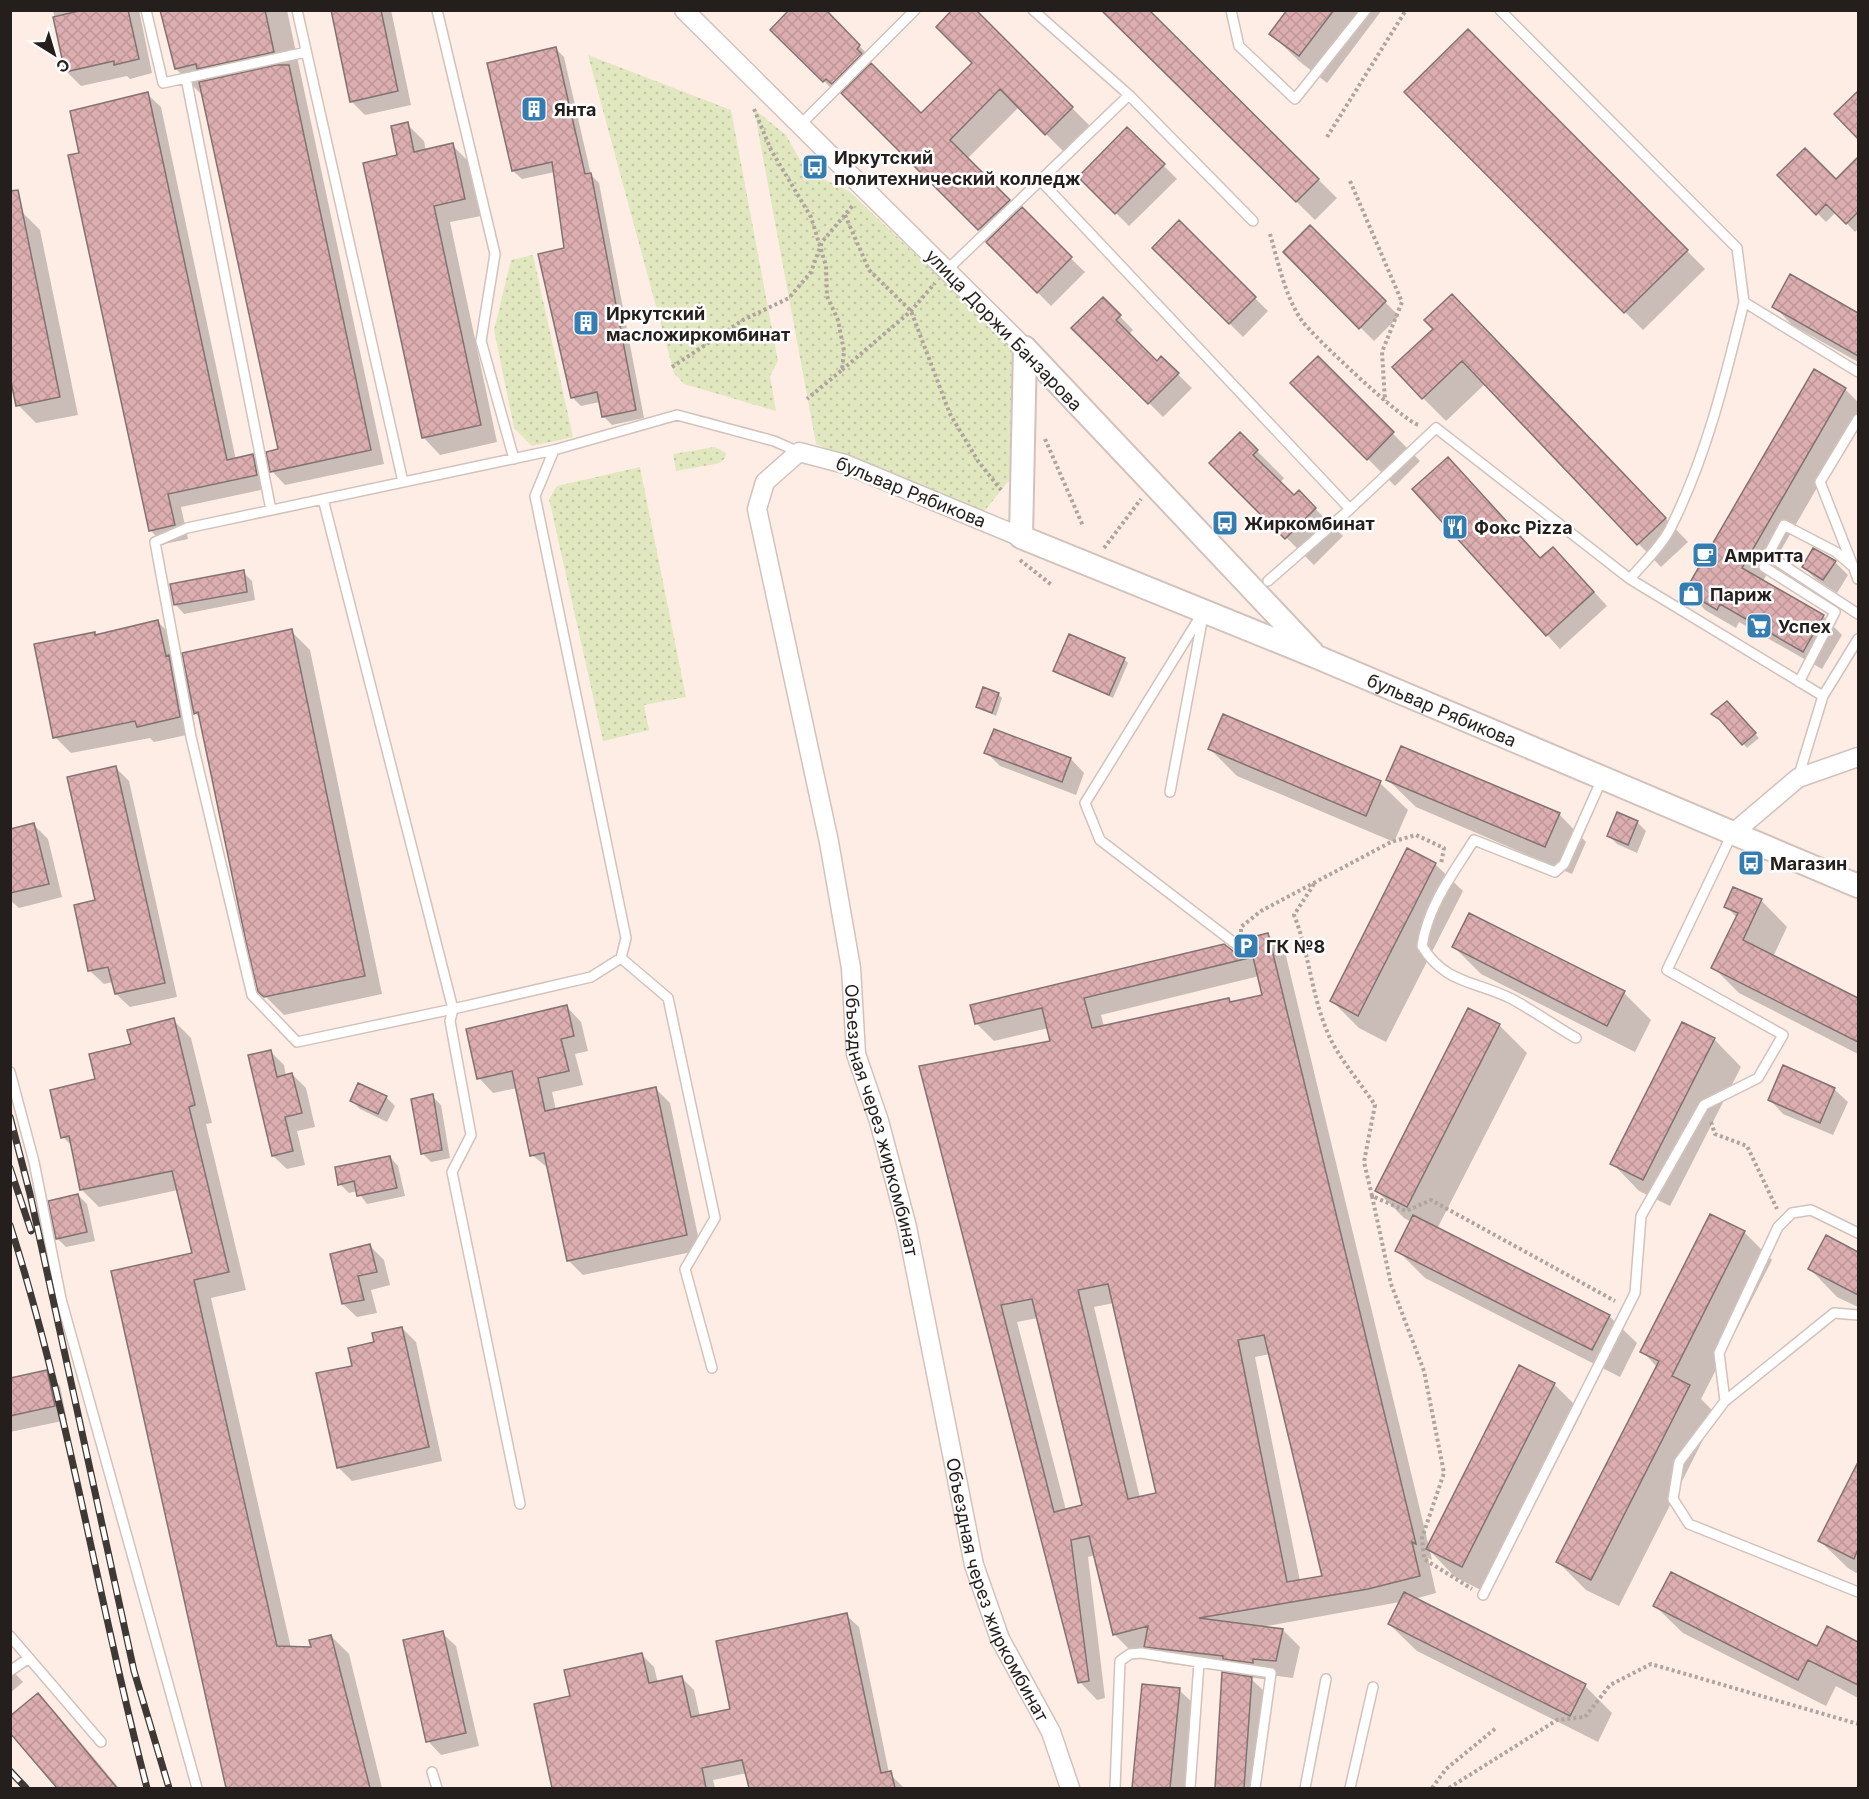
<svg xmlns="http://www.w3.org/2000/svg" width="1869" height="1799" font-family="Inter,sans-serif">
<defs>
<pattern id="grass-dots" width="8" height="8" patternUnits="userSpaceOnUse" patternTransform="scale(1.5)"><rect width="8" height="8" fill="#e1e8c0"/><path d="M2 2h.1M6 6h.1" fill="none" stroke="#c1c7a4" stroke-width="1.8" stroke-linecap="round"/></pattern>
<pattern id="building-cross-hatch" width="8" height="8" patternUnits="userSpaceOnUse" patternTransform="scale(1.5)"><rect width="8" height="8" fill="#ddaeb0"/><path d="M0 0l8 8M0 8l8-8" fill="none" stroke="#be9597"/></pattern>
</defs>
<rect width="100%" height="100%" fill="#fdede5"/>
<!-- grass -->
<path fill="url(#grass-dots)" d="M588 55 731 110 778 361 770 376 776 411 684 384 674 373Z
M754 109 786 135 800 160 819 177 849 191 1014 349 1011 478 983 513 816 444Z
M533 255 573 437 532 446 514 428 494 330 511 260Z
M715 447 726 453 725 458 720 463 676 471 673 454Z
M640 467 686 697 644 705 649 730 603 741 549 499 557 486Z"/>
<!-- shadow -->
<path fill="#0003" fill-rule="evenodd" d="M53 10H139L152 73 130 79 127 76 81 86 66 71Z
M161 10H287L384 464 285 485 272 471 280 450 204 97 176 69Z
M332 10H391L411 105 365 115 351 101Z
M824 10 873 60 869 63 921 116 974 63V10L1090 126 1064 152 1019 107 967 159 1085 272 1051 306 988 242 990 240 841 91 838 95 772 30Z
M1103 10H1147L1337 198 1315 220Z
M1289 10H1382L1327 83 1299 61 1271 34Z
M1468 31 1705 269 1643 330 1406 92Z
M556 49 564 57 591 175 599 183 644 418 612 425 603 416 600 402 581 406 572 397 565 249 555 172 522 179 513 171Z
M1858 93V137L1837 114Z
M147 94 161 107 236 460 253 456 266 470 270 488 181 507 188 539 164 544 150 530 80 154Z
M407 124 424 141 426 151 452 145 469 162 481 216 450 222 497 442 440 455 424 438 365 164 399 156Z
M1127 129 1177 179 1129 226 1080 177Z
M1858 159V229L1855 232 1836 212 1826 222 1779 175 1836 182Z
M22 212 40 230 78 415 36 423 18 405Z
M1179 223 1268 311 1243 337 1154 248Z
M1310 227 1399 316 1374 341 1285 252Z
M1791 276 1858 314V362L1792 325 1774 306Z
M1103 299 1133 330 1128 335 1157 363 1161 358 1192 388 1163 417 1074 328Z
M1475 319 1688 542 1661 567 1485 384 1446 421 1423 398Z
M1318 358 1420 461 1395 486 1292 383Z
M1814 371 1845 389 1858 402V417L1763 581 1823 616 1842 635 1822 669 1739 622 1736 628 1705 610 1687 591Z
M1240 434 1284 478 1280 483 1294 498 1299 493 1343 536 1314 565 1211 463Z
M1414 489 1541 560 1567 562 1607 606 1560 649Z
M1835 562 1848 575 1837 593 1817 580 1803 567Z
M243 572 252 581 255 600 184 614 176 605 172 585Z
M157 621 174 638 181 670 188 677 291 631 310 650 382 994 284 1015 260 991 201 719 192 710 196 733 154 742 150 738 71 753 55 737 94 633 97 636Z
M1124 659 1128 663 1113 698 1055 671Z
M998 694 1002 698 996 716 977 707Z
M1727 704 1759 738 1747 748 1725 723Z
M1209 748 1380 783 1408 810 1394 842 1237 776Z
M986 752 1071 759 1084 773 1076 795 1000 766Z
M116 768 129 781 177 997 130 1007 116 994 113 982 104 984 90 971 96 901Z
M1388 780 1559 814 1586 842 1572 874 1416 807Z
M1637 822 1646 831 1637 853 1617 844 1609 836Z
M34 825 48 839 62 897 19 908 10 900V831Z
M1435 864 1463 891 1386 1042 1359 1028 1332 1001Z
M1761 900 1787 927 1773 957 1858 999V1054L1739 993 1713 967 1737 918 1726 906Z
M1268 934 1285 952 1429 1547 1520 1367 1554 1384 1582 1412 1489 1594 1455 1577 1430 1551 1432 1560 1428 1558 1436 1593 1414 1599 1585 1686 1612 1713 1598 1742 1417 1651 1389 1624 1400 1602 1261 1627 1283 1630 1300 1647 1293 1678 1270 1675 1269 1680 1249 1677 1265 1692 1258 1788H1216L1224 1674 1244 1677 1238 1672 1163 1663 1147 1647 1131 1651 1114 1634 1095 1555 1088 1557 1105 1698 1097 1700 1080 1682 921 1067 1051 1042 1048 1028 994 1041 976 1023 1237 955 1244 956ZM1259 976 1264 996 1232 1003 1228 999 1104 1026 1101 1015ZM1114 1303 1157 1494 1140 1498 1094 1307ZM1038 1318 1083 1506 1066 1510 1017 1322ZM1270 1354 1324 1577 1300 1581 1255 1357Z
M1454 947 1624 993 1651 1020 1635 1052 1481 974Z
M567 1007 581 1022 588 1051 575 1054 583 1085 552 1092 556 1110 655 1088 670 1103 701 1250 583 1275 568 1260 549 1169 532 1155 517 1088 493 1093 479 1078Z
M173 1020 191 1038 212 1123 206 1124 246 1290 211 1298 291 1648 313 1649 331 1636 349 1654 382 1788H227L113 1273 193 1254 178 1190 99 1207 81 1189 73 1147 63 1137 97 1080 133 1045Z
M1499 1025 1527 1053 1437 1229 1609 1316 1637 1343 1620 1377 1425 1278 1397 1250 1412 1222 1404 1218 1376 1190Z
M1714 1039 1741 1067 1670 1206 1639 1191 1612 1163Z
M270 1051 284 1065 286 1076 292 1074 306 1088 315 1127 297 1131 305 1165 287 1169 273 1156Z
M1834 1089 1848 1102 1833 1135 1783 1114 1770 1100Z
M432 1096 441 1105 450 1158 431 1162 422 1153Z
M386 1097 395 1106 387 1122 360 1109 351 1100Z
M390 1157 398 1166 405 1196 367 1204 357 1191 349 1193 340 1184Z
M78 1195 87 1204 95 1241 66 1247 57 1238Z
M1711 1216 1744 1232 1772 1260 1701 1399 1716 1414 1619 1606 1586 1590 1558 1562 1657 1367 1642 1351Z
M1826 1237 1858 1253V1307L1837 1297 1810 1269Z
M370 1246 384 1260 390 1285 371 1290 377 1313 357 1317 343 1304Z
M402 1328 416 1342 442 1461 352 1481 338 1467 354 1367 376 1343Z
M47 1372 60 1386 67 1420 10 1432V1379Z
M1858 1465V1574L1848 1568 1820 1541Z
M1655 1606 1818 1648 1828 1628 1858 1644V1698L1836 1686 1826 1706 1683 1633Z
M846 1615 859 1627 889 1773 904 1788H750L747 1773 713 1780 715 1788H553L536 1705 572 1698 642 1655 654 1667 658 1683 682 1678 694 1690 700 1717 732 1710Z
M442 1633 456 1646 479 1746 441 1755 428 1741Z
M10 1668 23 1682 10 1693Z
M1143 1686 1179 1690 1193 1703 1185 1788H1133Z
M38 1695 56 1713 119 1788H58L10 1731Z"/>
<!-- building -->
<path fill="url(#building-cross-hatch)" stroke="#827272" stroke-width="1.5" fill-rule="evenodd" d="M83 10H128L139 59 114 65V61L65 72 53 17Z
M160 10H265L274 52 197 69 196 64 175 69Z
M331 10H381L398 91 350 102Z
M789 10H826L860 45 857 49 862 54 832 84 826 79 823 82 770 30Z
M952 10H976L1073 107 1045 135 1000 89 950 140 1010 200 978 230 841 93 871 63 921 113 972 63 936 27Z
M1101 10H1149L1319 179 1296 202Z
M1287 10H1334L1299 56 1269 34Z
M1468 29 1688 250 1624 313 1404 92Z
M556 47 585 174 591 173 636 410 602 417 597 392 571 398 538 254 564 248 552 162 512 171 487 63Z
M276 65H289L371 450 270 472 266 452 278 449 199 82Z
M1858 91V139L1834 114Z
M148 92 227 460 253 454 257 475 168 494 175 525 149 531 68 155 79 153 70 111Z
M408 122 414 152 453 143 465 199 434 206 481 425 422 438 363 163 397 155 391 126Z
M1127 127 1165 164 1115 214 1078 177Z
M1805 148 1836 179 1858 157V212L1846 224 1826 204 1816 215 1777 175Z
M18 190 60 397 16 406 10 377V191Z
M1022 207 1072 257 1037 293 986 242Z
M1179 220 1256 297 1229 324 1152 248Z
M1310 225 1386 301 1359 329 1283 252Z
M1790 274 1858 313V356L1772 307Z
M1452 294 1666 518 1637 545 1462 361 1422 399 1392 367 1433 329 1424 320Z
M1103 297 1121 315 1116 320 1157 361 1161 356 1179 373 1148 404 1071 328Z
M1318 356 1394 432 1367 460 1290 383Z
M1814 369 1846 388 1742 568 1824 615 1803 652 1720 604 1717 610 1685 591Z
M1240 432 1258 450 1253 455 1294 495 1299 490 1316 508 1285 539 1209 463Z
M1448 457 1540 558 1553 547 1594 592 1546 636 1412 489Z
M1813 548 1836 561 1823 580 1802 567Z
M244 570 247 592 174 605 170 584Z
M158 620 166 656 169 655 180 717 137 727 135 721 53 738 34 644 95 632V635Z
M292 629 365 976 264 997 258 992 246 942 198 712 194 714 182 653Z
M1069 634 1125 658 1109 695 1053 671Z
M983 687 999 693 992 713 976 707Z
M1727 701 1756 733 1742 745 1720 720 1711 714Z
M1223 714 1381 781 1366 816 1208 749Z
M994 729 1071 758 1062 782 984 753Z
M1401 746 1560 813 1545 847 1386 780Z
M116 766 165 983 115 994 108 967 88 971 74 905 95 900 67 777Z
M1617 812 1638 821 1628 845 1607 836Z
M34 823 49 884 10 893V829Z
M1407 848 1436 863 1358 1016 1330 1001Z
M1733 887 1762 899 1743 940 1858 998V1042L1711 968 1738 913 1724 907Z
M1469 913 1625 991 1607 1026 1452 947Z
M1268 933 1416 1544 1412 1542 1420 1576 1368 1589 1199 1618 1283 1629 1276 1661 1253 1659V1663L1223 1659V1656L1144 1647 1148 1626 1113 1635 1089 1536 1071 1540 1089 1681 1078 1683 919 1066 1050 1041 1042 1008 975 1024 970 1005 1224 944 1237 954H1243L1248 948 1241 940ZM1253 957 1262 995 1230 1002 1229 998 1092 1028 1084 998ZM1108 1284 1156 1493 1128 1499 1078 1290ZM1032 1299 1082 1505 1054 1512 1001 1305ZM1264 1335 1322 1576 1287 1582 1238 1340Z
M567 1005 574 1036 561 1039 569 1071 538 1078 545 1111 656 1087 687 1235 567 1261 544 1153 530 1156 512 1071 477 1079 466 1029Z
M1468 1008 1500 1024 1407 1207 1375 1191Z
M174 1018 195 1105 189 1107 229 1272 194 1280 277 1646 311 1647 309 1640 331 1635 370 1788H226L111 1271 192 1253 172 1171 80 1190 69 1136 61 1138 50 1090 95 1079 89 1054 131 1044 127 1030Z
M1682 1022 1715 1038 1643 1180 1610 1164Z
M271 1050 277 1077 292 1073 302 1113 285 1117 293 1151 272 1156 248 1055Z
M1783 1065 1835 1088 1820 1123 1768 1100Z
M358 1083 387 1096 378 1114 350 1101Z
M433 1094 442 1150 421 1154 411 1099Z
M390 1156 397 1188 357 1196 354 1181 338 1185 335 1167Z
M78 1194 87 1232 56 1239 48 1201Z
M1710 1214 1745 1231 1672 1376 1690 1385 1591 1580 1556 1562 1659 1361 1640 1352Z
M1413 1215 1610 1315 1592 1350 1395 1251Z
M1826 1235 1858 1252V1295L1808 1269Z
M370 1244 377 1272 358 1276 364 1300 342 1304 330 1254Z
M402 1327 429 1447 337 1468 316 1373 352 1366 348 1348 374 1342 372 1333Z
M1519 1365 1555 1383 1462 1567 1426 1549Z
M47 1370 55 1406 10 1416V1378Z
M1858 1462V1549L1854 1559 1818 1541Z
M1671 1572 1817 1646 1827 1626 1858 1642V1685L1808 1660 1798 1680 1653 1606Z
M1404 1592 1586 1684 1570 1716 1388 1624Z
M847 1613 881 1773 891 1771 895 1788H749L742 1760 702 1768 706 1788H552L534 1704 570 1696 564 1670 642 1653 649 1683 682 1676 691 1717 730 1709 716 1641Z
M443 1631 466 1733 426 1742 403 1640Z
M1222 1672 1252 1677 1244 1788H1215Z
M1142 1684 1180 1688 1170 1788H1132Z
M38 1693 117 1788H57L10 1733V1716Z"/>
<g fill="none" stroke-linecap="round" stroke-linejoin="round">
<!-- service casing -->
<g stroke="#d2c2bb" stroke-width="12">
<path id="service" d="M146 10 163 83 306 52
M297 10 403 482
M437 10 495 254 481 341 514 459
M1033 10 1129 95 1253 221
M1231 10 1239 46 1295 99 1366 10
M1500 10 1737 248 1744 302 1858 372
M186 78 271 510
M799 126 915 10
M1040 180 1350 509 1436 428 1630 579 1823 696
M947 270 1129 95
M1858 419 1820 482 1858 579
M323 499 453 1009 297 1042 252 995 191 737 155 542 187 528 554 450 677 415 774 441 799 452
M1764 567 1835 612 1799 682
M1858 571 1836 552 1784 525 1768 555 1858 614
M1630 579C1643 563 1661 547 1670 529 1706 458 1725 379 1744 302
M1268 581 1350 509
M1203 612 1085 803 1100 840 1241 948
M1798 778 1823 696 1858 639
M1170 792 1203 616
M621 958 668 998 715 1218 685 1269 712 1368
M1576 1038C1555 1026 1534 1011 1512 999 1476 981 1445 984 1422 946 1428 905 1453 874 1474 840L1555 872 1564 864 1602 779
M10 1072 34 1162 61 1299 197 1788
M1858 1315 1834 1313 1725 1401 1679 1462 1673 1499 1689 1524 1858 1592
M1725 1401 1719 1353 1778 1227 1792 1213 1811 1210 1858 1233
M520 1504 452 1172 471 1135 450 1021 453 1009 591 977 621 958 626 938 535 496 554 450
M1483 1595 1635 1293 1641 1216 1704 1105 1758 1078 1783 1035 1667 970 1732 834
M10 1636 101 1742
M10 1671 29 1658
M432 1772 437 1788
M1115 1788 1120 1661 1130 1654 1141 1653 1271 1673 1255 1788
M1190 1788 1199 1663
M1305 1788 1326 1679
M1350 1788 1373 1687"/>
</g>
<!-- minor casing -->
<g stroke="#d2c2bb" stroke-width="21">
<g id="minor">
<path d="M684 10 1025 348"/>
<path id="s1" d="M1021 537 845 464 799 452 765 482 757 509 829 842 851 968 856 1054 879 1121 907 1227 974 1565 1000 1639 1051 1732 1070 1788"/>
<path d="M1732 834 1798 778 1858 757"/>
</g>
</g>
<!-- tertiary casing -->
<g stroke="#d2c2bb" stroke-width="26">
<g id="tertiary">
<path id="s2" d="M1025 348 1021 537 1317 657 1858 886"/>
<path d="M1025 348 1312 652"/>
</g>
</g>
<!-- path -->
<path stroke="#b0a49e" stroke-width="4" stroke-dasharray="3 3" stroke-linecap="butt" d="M754 109 771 150 811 217 826 266 827 296 838 320 844 351 842 370 807 399
M1327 137 1406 10
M1350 181 1402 302 1382 352 1385 401
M845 215 869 270 911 311 950 414 978 461 1001 490
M1270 234C1278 262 1285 296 1302 321 1314 337 1405 423 1419 425
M672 367 743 320 789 298 811 272 822 242 854 204
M842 370 911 311 935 283
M1045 439 1083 526
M1104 548 1141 499
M1020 560 1053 586
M1314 884 1294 915C1309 952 1311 993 1327 1031 1336 1055 1360 1082 1375 1105L1364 1162 1372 1196 1406 1211 1431 1200 1615 1301
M1241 932V927L1261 911 1391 842 1416 835 1444 848 1441 864
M1711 1122 1715 1134 1747 1146 1777 1209
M1372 1196 1391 1284 1424 1371 1444 1473 1422 1538 1424 1559 1472 1589
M1432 1788 1446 1769 1496 1728
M1449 1788 1557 1720 1585 1717 1610 1685 1651 1664 1858 1724"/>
<!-- service -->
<use href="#service" stroke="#fff" stroke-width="9"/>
<!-- minor -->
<use href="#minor" stroke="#fff" stroke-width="18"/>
<!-- tertiary -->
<use href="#tertiary" stroke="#fff" stroke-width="22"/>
<!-- rail casing -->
<g stroke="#3f3935" stroke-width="7">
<path id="rail" d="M10 1117 30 1194 134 1671 169 1788
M10 1168 31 1231
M10 1225C69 1409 98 1602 147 1788
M10 1771 26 1788"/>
</g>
<!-- rail -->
<use href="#rail" stroke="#fefefe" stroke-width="4.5" stroke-dasharray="14" stroke-linecap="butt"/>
</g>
<!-- icons -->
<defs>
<g id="building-square" transform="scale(1.35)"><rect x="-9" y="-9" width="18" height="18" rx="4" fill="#357cb1" stroke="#fefefe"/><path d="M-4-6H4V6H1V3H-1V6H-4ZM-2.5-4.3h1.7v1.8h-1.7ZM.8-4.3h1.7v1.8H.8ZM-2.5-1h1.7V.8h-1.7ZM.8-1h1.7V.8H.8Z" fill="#fff"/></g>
<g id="bus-square" transform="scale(1.35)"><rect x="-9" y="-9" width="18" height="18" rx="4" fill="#357cb1" stroke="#fefefe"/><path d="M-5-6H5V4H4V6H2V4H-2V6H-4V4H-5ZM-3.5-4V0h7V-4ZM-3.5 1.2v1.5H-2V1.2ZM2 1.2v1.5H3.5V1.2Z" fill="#fff"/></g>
<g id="restaurant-square" transform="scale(1.35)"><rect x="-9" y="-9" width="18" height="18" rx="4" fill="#357cb1" stroke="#fefefe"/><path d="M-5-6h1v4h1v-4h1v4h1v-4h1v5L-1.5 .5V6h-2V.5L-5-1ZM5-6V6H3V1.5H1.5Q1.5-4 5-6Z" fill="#fff"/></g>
<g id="cafe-square" transform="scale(1.35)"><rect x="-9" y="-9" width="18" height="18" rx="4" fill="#357cb1" stroke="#fefefe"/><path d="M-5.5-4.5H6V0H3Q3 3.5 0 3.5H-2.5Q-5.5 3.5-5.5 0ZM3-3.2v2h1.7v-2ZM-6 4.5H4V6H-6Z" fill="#fff"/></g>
<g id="shop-square" transform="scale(1.35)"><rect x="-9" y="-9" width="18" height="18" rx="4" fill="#357cb1" stroke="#fefefe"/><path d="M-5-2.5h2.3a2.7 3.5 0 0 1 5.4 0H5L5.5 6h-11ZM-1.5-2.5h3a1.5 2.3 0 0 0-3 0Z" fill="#fff"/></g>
<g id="supermarket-square" transform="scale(1.35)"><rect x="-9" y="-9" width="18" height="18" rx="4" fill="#357cb1" stroke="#fefefe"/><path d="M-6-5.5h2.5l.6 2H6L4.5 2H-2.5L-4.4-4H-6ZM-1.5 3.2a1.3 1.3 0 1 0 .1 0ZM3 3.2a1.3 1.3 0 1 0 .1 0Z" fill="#fff"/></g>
<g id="parking-square" transform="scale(1.35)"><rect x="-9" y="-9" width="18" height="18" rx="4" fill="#357cb1" stroke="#fefefe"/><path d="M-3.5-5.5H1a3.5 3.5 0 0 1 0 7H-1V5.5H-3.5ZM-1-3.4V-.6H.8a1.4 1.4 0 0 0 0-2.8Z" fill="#fff"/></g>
</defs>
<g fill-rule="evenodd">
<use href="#building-square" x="534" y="109"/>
<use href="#bus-square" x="815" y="167"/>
<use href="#building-square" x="586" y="323"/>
<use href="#bus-square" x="1225" y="523"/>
<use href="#restaurant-square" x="1455" y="527"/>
<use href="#cafe-square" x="1705" y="555"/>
<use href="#shop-square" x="1691" y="594"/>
<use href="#supermarket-square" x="1759" y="626"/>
<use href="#bus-square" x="1751" y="863"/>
<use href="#parking-square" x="1246" y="946"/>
</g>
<g text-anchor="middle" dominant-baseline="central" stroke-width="5" stroke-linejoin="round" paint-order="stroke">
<!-- poi labels -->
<g font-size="18" font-weight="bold" fill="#241f1c" stroke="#fefefe" text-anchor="start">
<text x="554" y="109">Янта</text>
<text x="834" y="157">Иркутский<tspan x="834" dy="21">политехнический колледж</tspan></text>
<text x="606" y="313">Иркутский<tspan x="606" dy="21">масложиркомбинат</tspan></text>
<text x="1244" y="523">Жиркомбинат</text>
<text x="1474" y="527">Фокс Pizza</text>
<text x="1724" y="555">Амритта</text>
<text x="1710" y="594">Париж</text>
<text x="1778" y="626">Успех</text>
<text x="1770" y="863">Магазин</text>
<text x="1266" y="946">ГК №8</text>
</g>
<!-- street labels -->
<g font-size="18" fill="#241f1c" stroke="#fefefe">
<text transform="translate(1004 330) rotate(46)">улица Доржи Банзарова</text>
<text transform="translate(911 492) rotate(22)">бульвар Рябикова</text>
<text stroke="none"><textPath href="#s2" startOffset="644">бульвар Рябикова</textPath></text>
<text stroke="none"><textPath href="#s1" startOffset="936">Объездная через жиркомбинат</textPath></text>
<text stroke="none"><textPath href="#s1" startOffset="1422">Объездная через жиркомбинат</textPath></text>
</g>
</g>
<!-- border -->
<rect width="1869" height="1799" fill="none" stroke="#241f1c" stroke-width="24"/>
<!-- north arrow -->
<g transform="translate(54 54) rotate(143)" stroke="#fefefe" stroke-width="4.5" paint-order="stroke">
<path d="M0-4.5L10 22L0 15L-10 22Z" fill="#241f1c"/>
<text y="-9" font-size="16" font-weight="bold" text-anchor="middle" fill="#241f1c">С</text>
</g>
</svg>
